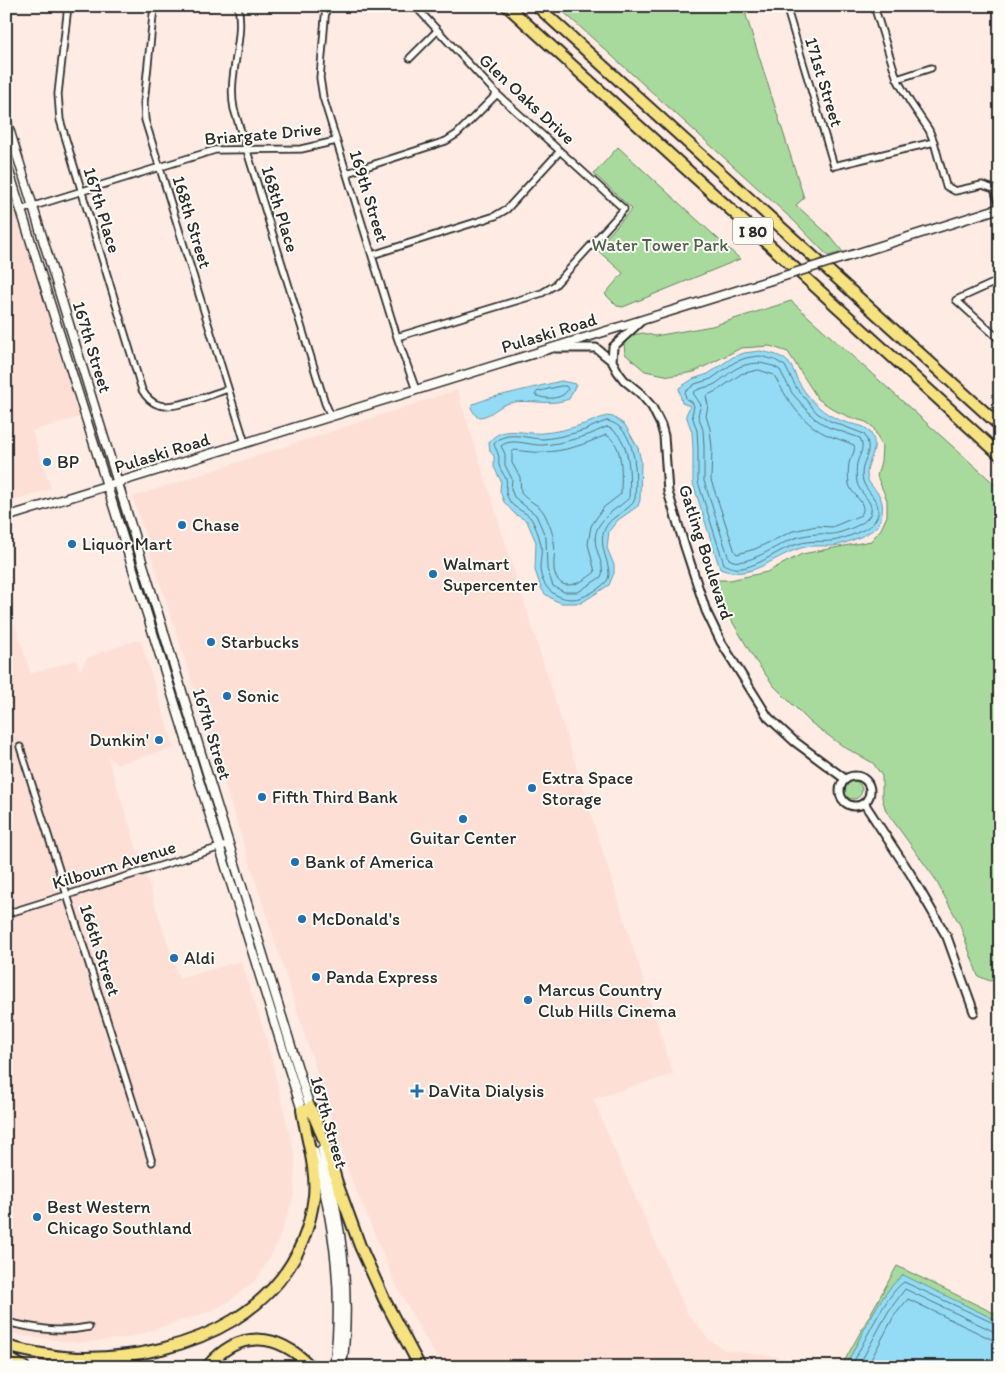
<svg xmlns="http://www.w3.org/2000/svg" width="1006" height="1373" font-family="Itim,sans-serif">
<rect width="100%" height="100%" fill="#fdebe4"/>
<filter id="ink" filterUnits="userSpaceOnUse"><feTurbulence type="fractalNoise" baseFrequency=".02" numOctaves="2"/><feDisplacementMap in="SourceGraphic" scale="10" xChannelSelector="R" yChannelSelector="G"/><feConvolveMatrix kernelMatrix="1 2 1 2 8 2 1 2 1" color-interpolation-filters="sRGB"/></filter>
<g filter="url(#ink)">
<!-- built -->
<path fill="#fddfd6" d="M6 166 83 416 32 431 51 489 6 503Z
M457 390 673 1074 593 1099 610 1140 687 1313 708 1339 724 1350 783 1358 796 1367H442L397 1287 349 1173 133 497Z
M6 598 31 674 76 660 80 671 87 658 140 639 174 748 118 764 107 756 179 979 241 961 266 1038 295 1156 294 1196 275 1248 257 1279 228 1302 211 1311 127 1338 77 1343 19 1335 6 1331Z"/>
<!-- green -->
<path fill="#a7da9c" stroke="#698264" d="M557 6H743L804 198 796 205 829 235 843 252 828 256 795 222Z
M618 147 740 259 623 307 617 306 605 294 623 273 596 249 632 209 594 174Z
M791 301 1000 489V977L990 981 978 976 960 925 934 877 886 811 882 798V776L873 763 844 747 810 722 774 686 755 660 713 589 715 580H730L767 572 802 554 871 541 881 529 887 516V500L877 476 881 461 882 446 873 427 866 422 852 418 836 411 818 399 788 352 770 346 741 348 694 372 670 376 645 371 625 354 624 344 632 335 643 333 655 336 712 326Z
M844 790a9 9 0 1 1 18 0a9 9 0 1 1-18 0Z
M897 1266 1000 1316V1322L903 1276C878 1295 861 1338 845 1367H841Z"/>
<!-- water -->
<path fill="#94dcf5" stroke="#6a95a4" d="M760 351C770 353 781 355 788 362 792 366 795 374 797 379 803 390 811 401 821 409 828 415 838 420 848 423 855 425 864 425 869 431 882 447 867 459 867 474 867 485 876 488 880 497 885 506 882 522 874 529 867 535 841 546 832 546 821 546 809 545 798 549 770 558 751 581 720 569L693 483V448L692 432 686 415 690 406 682 403 679 388 693 379 708 374 733 357 744 353Z
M561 381 576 384 569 399C549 407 530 398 509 403 497 406 490 418 477 417L471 408 473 404 490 398Z
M607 416 613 417 625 425 638 448 641 461 640 500 638 506 618 520 609 531 607 548 614 565V573L609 585 581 603H562L554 600 545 594 541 588 535 570 536 542 527 521 515 514 504 502 500 491 501 481 494 467V456L490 451 489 442C503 424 524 435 543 433 556 432 569 429 581 425 590 423 598 418 607 416Z
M903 1275 1000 1322V1367H845C861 1338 878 1295 903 1275Z"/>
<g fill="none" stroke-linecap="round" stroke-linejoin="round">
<!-- shore -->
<path stroke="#55727c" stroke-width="1" d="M760 356 775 360 785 366 797 389 817 413 830 421 864 434C876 454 858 461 863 481 866 493 890 507 871 525 864 531 841 540 832 541 820 542 810 540 798 544 778 549 762 565 742 568 735 569 729 567 724 564L698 482V448L697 431 692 415 694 406 692 402 686 399 685 392 695 384 711 379 735 362 746 358Z
M760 363 773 366 780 370 792 393 814 418 828 427 860 438C865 449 860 453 857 463 856 469 856 476 857 482 859 495 880 504 867 519 862 525 841 533 833 534 828 535 823 533 818 534 811 534 802 536 795 538 779 543 744 570 729 559L704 481V447L703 430 698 415 701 405 693 393C699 387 708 388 715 384 733 372 735 364 760 363Z
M759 370 774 375C787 399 800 421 825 434 834 438 845 441 854 445 856 452 851 456 849 463 848 470 848 477 849 484 851 495 869 503 861 515L832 527 817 526 793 531 755 549 737 554 735 552 711 480 712 448 710 429 706 416 708 405 706 396 718 390 741 374Z
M561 386H566L568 389C563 400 545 400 535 395L537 392Z
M607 421C637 426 637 476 635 499 631 511 609 515 604 531 597 550 616 570 606 582 598 590 583 599 572 599 554 599 541 586 540 568 540 559 543 550 540 541 539 535 535 526 532 520 527 511 514 510 509 500 503 490 508 485 506 479 504 474 500 470 499 465 498 461 500 457 498 454 497 450 495 448 494 444 506 429 527 439 543 439 556 438 572 434 585 430 592 427 599 423 607 421Z
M607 427C632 436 630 477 629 498 619 508 609 511 600 524 586 544 608 564 601 577L578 592H564L553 586 547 569 546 538 536 515 514 497 511 489 512 479 505 465V454L501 446C512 437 530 446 543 445 557 444 572 440 585 436 593 434 600 429 607 427Z
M606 435C625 444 621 477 621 494L604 507 591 526 588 544 595 572C582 583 558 596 554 569 553 560 556 551 554 542 553 532 548 521 544 513 539 504 527 501 521 493L520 477 512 463V452L515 450C524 451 533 453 542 452 564 452 586 444 606 435Z
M851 1367C862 1346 886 1294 904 1282L1000 1326
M858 1367 888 1312 905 1289 993 1331 1000 1333
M867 1367 894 1316 908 1299 991 1339 1000 1340"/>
<!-- minor casing -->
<g stroke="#2b2b2b" stroke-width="9">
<path id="minor" d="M68 6 58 94 60 120 142 390C146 397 152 403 159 405 174 410 212 394 228 389
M154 6 144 103 145 120 245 443
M238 6C245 40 227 75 234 109L325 403 331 416
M326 6 320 78 323 97 397 337 416 390
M786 6 834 166 934 142
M874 6 897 79 910 102 929 130 934 142 946 186 955 191 982 185 994 189 1000 208
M1000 6V7
M154 7 176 6
M410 58 437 31
M897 79 931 68
M347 173 446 141 457 134 497 94
M21 210 215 150 301 149 336 141
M372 255 495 216 507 209 560 151
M1000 280 956 300 1000 340
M397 337 542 293 555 285 624 209 497 94 415 6
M20 747 152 1162
M6 914 224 846
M6 1322C36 1329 60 1333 89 1327"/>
</g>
<!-- tertiary casing -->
<g stroke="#2b2b2b" stroke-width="11">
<path id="tertiary" d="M556 348H596L612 361 618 372 624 380 640 393 652 407 661 425 664 436 668 492 685 547 706 611 721 642 768 717 794 741 845 779
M612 361 613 347 641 321
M840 791a15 15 0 1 1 30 0a15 15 0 1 1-30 0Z
M864 803 910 873 947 937 974 1012"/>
</g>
<!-- secondary casing -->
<g stroke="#2b2b2b" stroke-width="11">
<path id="secondary" d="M6 119 311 1111
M6 162 303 1114
M852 255 1000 208
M6 517 768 281
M322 1149C341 1220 352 1293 342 1367
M314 1151C334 1221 344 1294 334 1367"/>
</g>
<!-- motorway casing -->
<g stroke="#2b2b2b" stroke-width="14">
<path id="motorway" d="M507 6 1000 455
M537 6 1000 426
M310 1107 325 1142 337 1183 360 1246 384 1299 420 1367
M6 1346C32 1353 58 1358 85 1358 189 1357 300 1312 314 1196 317 1170 306 1136 302 1110
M6 1357 24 1367
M207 1367C239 1329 278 1332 311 1367"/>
</g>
<!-- minor -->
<use href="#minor" stroke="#fdfcf7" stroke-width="5.5"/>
<!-- tertiary -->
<use href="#tertiary" stroke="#fdfcf7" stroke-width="7"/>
<!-- secondary -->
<use href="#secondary" stroke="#fdfcf7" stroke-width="8"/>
<!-- motorway -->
<use href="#motorway" stroke="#f6e281" stroke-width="10"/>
<!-- secondary-bridge casing -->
<g stroke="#2b2b2b" stroke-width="11" stroke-linecap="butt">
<path id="secondary-bridge" d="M768 281 852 255"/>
</g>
<!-- secondary-bridge -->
<use href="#secondary-bridge" stroke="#fdfcf7" stroke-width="8"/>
</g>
</g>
<!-- markers -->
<g fill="#1f6fb2" stroke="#fdfcf7" stroke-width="2">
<circle cx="47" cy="462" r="5"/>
<circle cx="182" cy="525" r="5"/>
<circle cx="72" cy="544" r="5"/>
<circle cx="433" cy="574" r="5"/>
<circle cx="211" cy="642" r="5"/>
<circle cx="227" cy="696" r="5"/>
<circle cx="159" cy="740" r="5"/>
<circle cx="532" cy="788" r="5"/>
<circle cx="262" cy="797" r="5"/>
<circle cx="463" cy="819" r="5"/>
<circle cx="295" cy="862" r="5"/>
<circle cx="302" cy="919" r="5"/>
<circle cx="174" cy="958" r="5"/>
<circle cx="316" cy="977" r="5"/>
<circle cx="528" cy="1000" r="5"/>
<path d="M414.5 1083.5h5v5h5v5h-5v5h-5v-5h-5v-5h5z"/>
<circle cx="37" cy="1217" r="5"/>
</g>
<g text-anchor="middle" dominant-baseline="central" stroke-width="4" stroke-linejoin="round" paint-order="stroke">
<!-- shield labels -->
<rect fill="#fdfcf7" stroke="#6a6a68" stroke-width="1" x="733" y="217.5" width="40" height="27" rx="4"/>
<g font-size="16" font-weight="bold" fill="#2b2b2b">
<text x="753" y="231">I 80</text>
</g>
<!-- street labels -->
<g font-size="18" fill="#2b2b2b" stroke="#fdfcf7">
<text transform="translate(824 82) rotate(73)">171st Street</text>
<text transform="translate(527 99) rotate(43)">Glen Oaks Drive</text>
<text transform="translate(263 134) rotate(-5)">Briargate Drive</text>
<text transform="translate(369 196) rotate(73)">169th Street</text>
<text transform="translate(280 209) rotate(73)">168th Place</text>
<text transform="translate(102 210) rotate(73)">167th Place</text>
<text transform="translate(192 222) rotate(73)">168th Street</text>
<text transform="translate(549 333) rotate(-17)">Pulaski Road</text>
<text transform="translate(92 347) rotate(73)">167th Street</text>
<text transform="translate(162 453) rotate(-17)">Pulaski Road</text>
<text transform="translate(706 552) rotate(72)">Gatling Boulevard</text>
<text transform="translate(212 734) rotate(73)">167th Street</text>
<text transform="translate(114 865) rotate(-17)">Kilbourn Avenue</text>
<text transform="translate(100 950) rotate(72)">166th Street</text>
<text transform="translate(329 1122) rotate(74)">167th Street</text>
</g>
<!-- park labels -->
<g font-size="18" fill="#50604d" stroke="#fdfcf7">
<text x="660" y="245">Water Tower Park</text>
</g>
<!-- poi labels -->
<g font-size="18" fill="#2b2b2b" stroke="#fdfcf7" text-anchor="start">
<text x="57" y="462">BP</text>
<text x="192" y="525">Chase</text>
<text x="82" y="544">Liquor Mart</text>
<text x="443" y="564">Walmart<tspan x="443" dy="21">Supercenter</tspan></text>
<text x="221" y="642">Starbucks</text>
<text x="237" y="696">Sonic</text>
<text x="149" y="740" text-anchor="end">Dunkin'</text>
<text x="542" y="778">Extra Space<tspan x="542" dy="21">Storage</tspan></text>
<text x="272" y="797">Fifth Third Bank</text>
<text x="463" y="838" text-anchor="middle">Guitar Center</text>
<text x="305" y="862">Bank of America</text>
<text x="312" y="919">McDonald's</text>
<text x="184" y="958">Aldi</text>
<text x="326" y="977">Panda Express</text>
<text x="538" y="990">Marcus Country<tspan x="538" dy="21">Club Hills Cinema</tspan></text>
<text x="428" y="1091">DaVita Dialysis</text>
<text x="47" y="1207">Best Western<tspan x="47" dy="21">Chicago Southland</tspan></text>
</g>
</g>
<!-- margin -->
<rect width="1006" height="1373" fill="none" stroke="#fdfcf7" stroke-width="25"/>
<rect x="12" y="12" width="981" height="1348" fill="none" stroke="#2b2b2b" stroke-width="2" filter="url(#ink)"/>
</svg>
